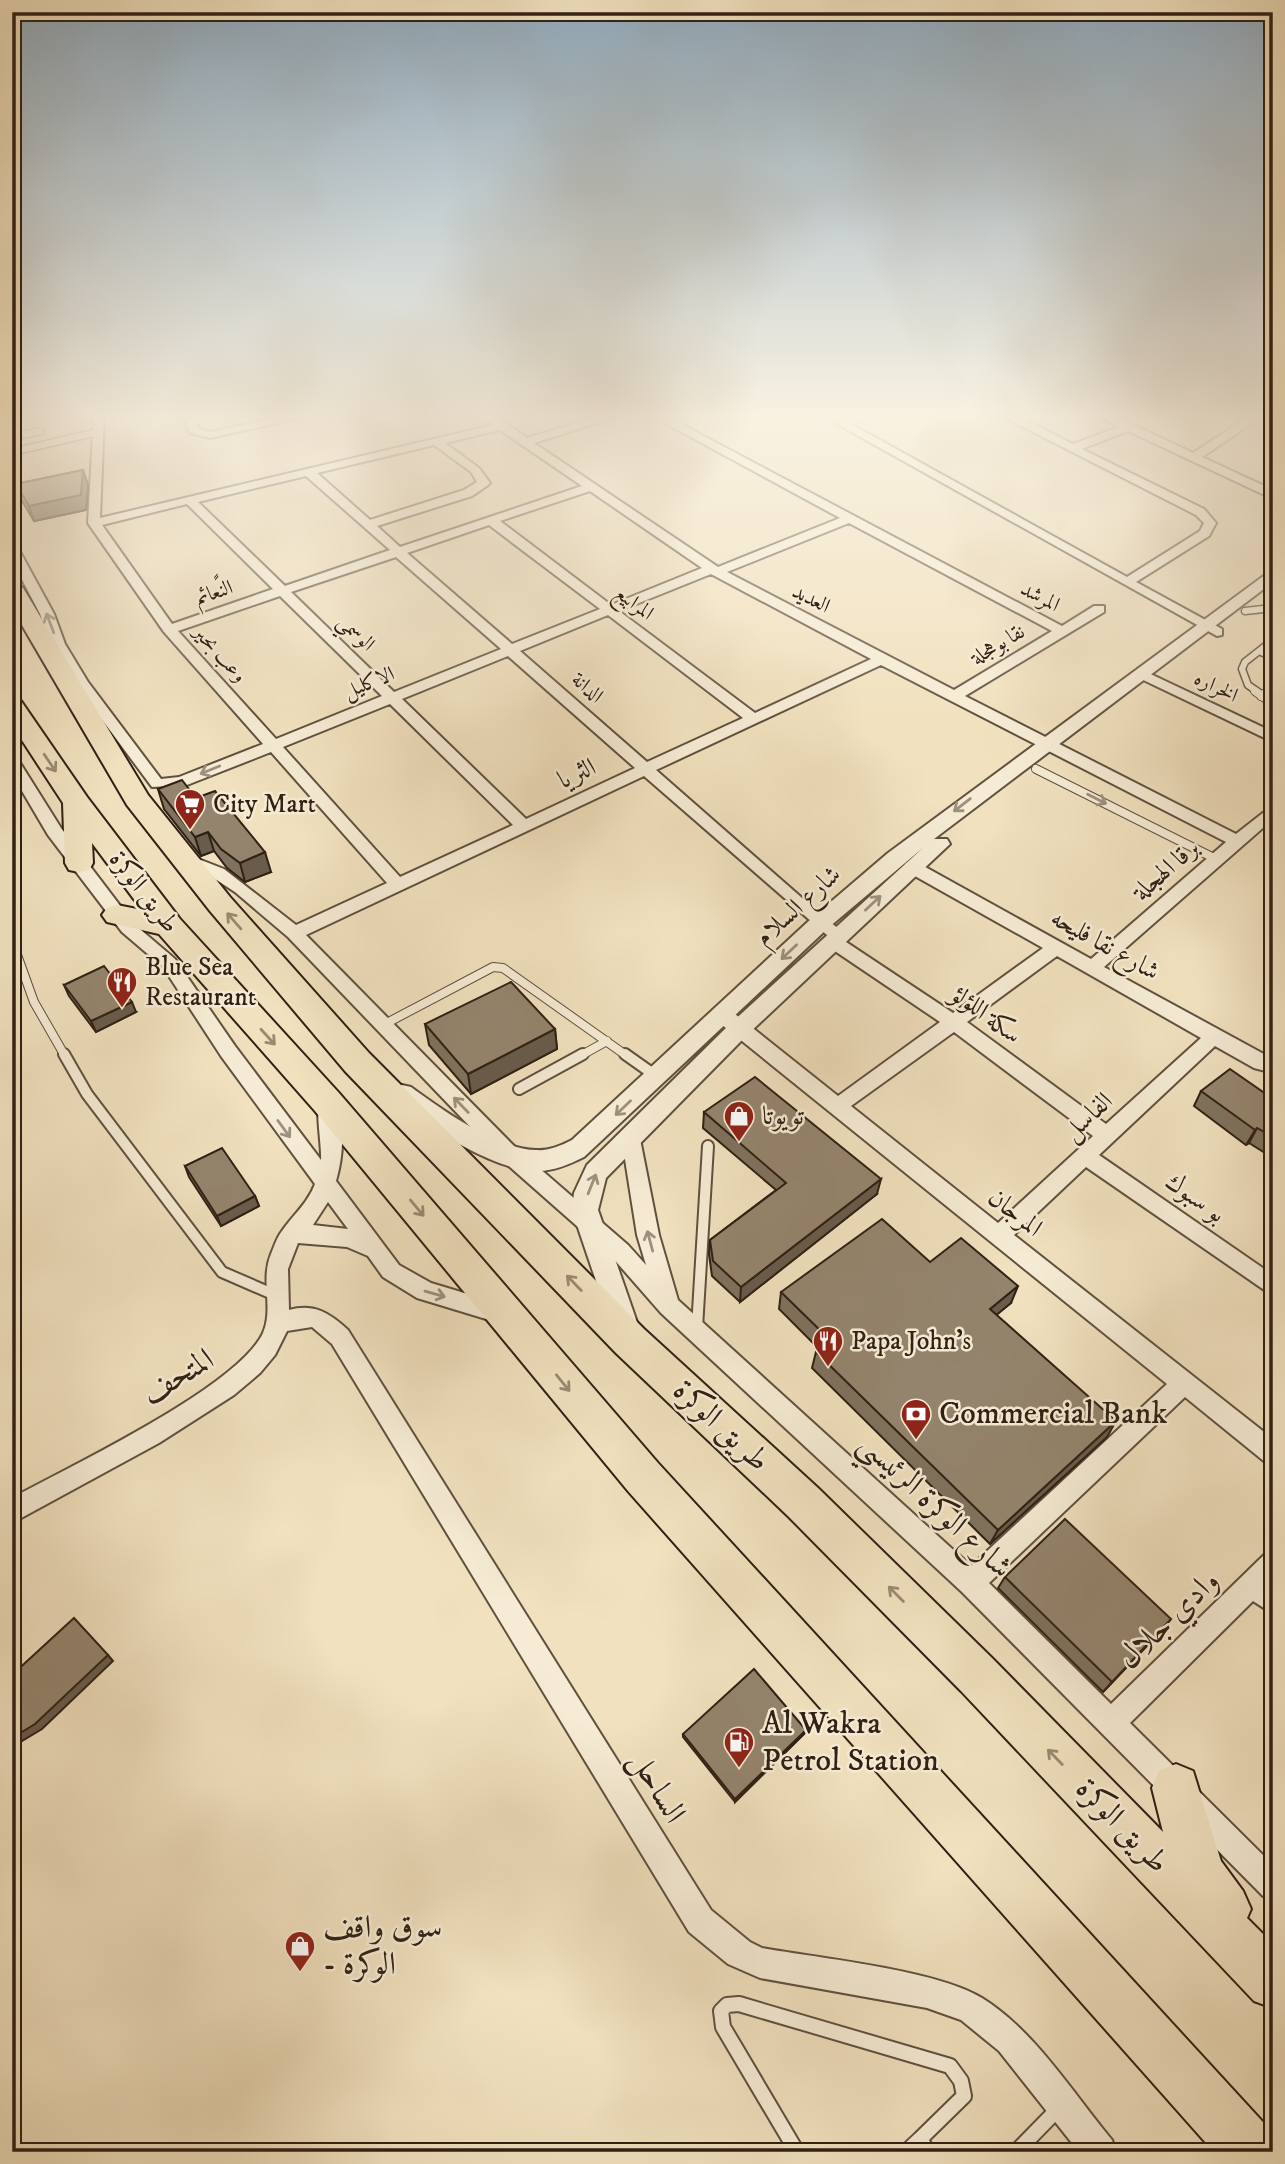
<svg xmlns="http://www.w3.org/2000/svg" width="1285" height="2164" font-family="'IM FELL DW Pica',Amiri,serif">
<rect width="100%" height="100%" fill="#f1e1bf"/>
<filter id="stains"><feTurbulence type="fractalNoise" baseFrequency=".00286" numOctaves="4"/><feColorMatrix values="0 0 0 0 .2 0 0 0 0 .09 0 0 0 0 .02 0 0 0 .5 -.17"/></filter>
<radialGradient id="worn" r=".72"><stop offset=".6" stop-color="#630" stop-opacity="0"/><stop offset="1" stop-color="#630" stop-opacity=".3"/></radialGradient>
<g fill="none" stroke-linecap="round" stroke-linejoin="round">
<!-- service-far3 casing -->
<g stroke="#60503f" stroke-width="9">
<path id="service-far3" d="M12 437 41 431
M12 452 98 432
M1245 611 1273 608
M1259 651 1273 657
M1258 692 1248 685 1242 669 1245 662 1273 640
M1266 692 1273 687"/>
</g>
<!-- service-far2 casing -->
<g stroke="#60503f" stroke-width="10">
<path id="service-far2" d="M1255 691 1273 704
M1261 696 1268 691
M1036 769 1216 859
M12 941 34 1002 65 1056
M383 1025 493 967 503 968 627 1056
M580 1056 607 1041"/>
</g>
<!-- service-far1 casing -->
<g stroke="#60503f" stroke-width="14">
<path id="service-far1" d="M64 1054 87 1094 222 1272 275 1295
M625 1054 656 1076
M519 1089 583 1054
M697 1328 708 1146"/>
</g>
<!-- service casing -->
<g stroke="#60503f" stroke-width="18">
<path id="service" d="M797 2152 723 2027 721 2011 727 2005 739 2004 950 2066 961 2081 964 2096 920 2139 928 2152
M906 2152 920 2139
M1016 2152 1058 2109"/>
</g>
<!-- minor casing -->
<g stroke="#60503f" stroke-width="4">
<path id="minor" d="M94 415H104L100 518 493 425 481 415H494L527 438 604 415H623L534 443 718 567 840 518 650 415H664L1062 626 1094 606H1104V612L965 696 1236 834 1273 805V819L1104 967 1273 1059V1073L1254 1068 1215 1046 1099 1155 1273 1275V1296L1086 1167 1014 1235 1273 1439V1465L1265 1462 1185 1397 989 1583 1111 1704 1264 1555 1273 1552V1614L1253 1601 1130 1723 1273 1865V1901L1263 1896 962 1592 661 1313 612 1257 502 1160 288 937 235 892 212 877 177 862 175 858 183 853 224 869 296 925 387 883 271 752 187 785 152 787 77 686 51 644 40 614 12 560V544L18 548 54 614 65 644 88 682 161 779 179 777 263 744 164 632 88 523ZM500 430 582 486 400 547 377 526 472 496 488 485 490 483 479 468 445 443ZM434 445 471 472 477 482 464 490 370 520 317 473ZM306 476 390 550 285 586 198 502ZM590 491 702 568 611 605 500 521ZM187 504 273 589 172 624 102 525ZM849 523 1052 631 954 690 727 572ZM489 525 600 609 512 644 407 553ZM396 557 501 649 394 692 291 592ZM711 574 871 659 755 713 619 611ZM280 596 382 696 276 739 178 631ZM608 615 743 718 647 762 520 651ZM508 656 635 768 526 819 402 699ZM881 665 1226 842 1091 959 918 863H906L904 867 906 871 1043 948 953 1013 843 940 847 935 826 919 656 770ZM390 704 513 825 400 877 283 747ZM644 776 828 936 823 941 826 945 940 1022 838 1096 730 1010H716L714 1015 716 1020 1167 1384 971 1566 678 1300 659 1235 638 1129H624L621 1134 637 1235 646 1265 628 1245 516 1148 306 935ZM1057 956 1201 1038 1106 1124 967 1022ZM954 1032 1093 1136 998 1223 851 1106Z
M182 415H193L199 429 210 432 290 415H313L210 438 190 433Z
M821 415H835L843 420 856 415H873L851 424 1127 577 1200 531 1204 523 1196 515 1000 415H1015L1073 444 1119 427 1098 415H1113L1193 453 1251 415H1264L1202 457 1273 490V499L1128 431 1082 449 1204 509 1216 523 1209 536 1136 582 1222 629V635L1217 636Z
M1142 670 1273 732V742L1137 677 1135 674Z
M12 756 17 758 61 828 134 924 175 959 235 1046 321 1160C322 1146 315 1109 320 1100H334C346 1123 343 1157 336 1181L399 1265 431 1283 504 1305 507 1312 504 1319 496 1322 417 1298 383 1277 368 1256 347 1247 298 1243 288 1269 289 1310C314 1303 330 1313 348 1330L711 1910 750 1942 762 1948C818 1958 937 1970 982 1998 1035 2031 1072 2092 1112 2140L1116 2152H1079L999 2051 961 2020 927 2008 760 1978 728 1964 689 1932 332 1344 312 1327 287 1331 275 1355 260 1373 234 1395 159 1443 12 1523V1498C69 1467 238 1387 263 1333 274 1308 260 1280 271 1254 274 1247 277 1237 282 1231 293 1215 308 1203 315 1184L221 1056 163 967 122 932 48 835 12 774ZM328 1202 348 1229 313 1225Z"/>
</g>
<!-- tertiary casing -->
<g stroke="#60503f" stroke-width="4">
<path id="tertiary" d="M1273 569V582L934 839H947L950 844 746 1036 606 1178 598 1210 640 1331 636 1340 626 1343 616 1340 572 1210 574 1193 587 1165 730 1024 924 847 828 928 584 1157C570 1164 554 1171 538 1171 493 1171 428 1126 393 1101L390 1094 393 1087 402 1085 411 1087C441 1109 498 1150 536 1150 549 1151 560 1146 572 1140L812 918 888 853Z"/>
</g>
<!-- trunk casing -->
<g stroke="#302014" stroke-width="4">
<path id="trunk" d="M12 581 23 588 148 795 230 897 369 1053 644 1329 818 1488 993 1659 1163 1832 1152 1788 1159 1771 1176 1764 1193 1771 1221 1861 1243 1891 1251 1909 1247 1918 1273 1944V2008L1254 2001 961 1691 788 1516 616 1353 345 1071 210 911 127 805 12 608Z
M12 699 21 701 87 797 180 919 339 1093 658 1463 1272 2132 1273 2152H1214L628 1491 315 1111 159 934 107 922 102 915 107 908 117 905 142 910 92 843 93 863 89 870 79 872 69 870 65 863 63 803 12 725Z"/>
</g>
<!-- service-far3 -->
<use href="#service-far3" stroke="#f6ecd5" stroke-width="6"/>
<!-- service-far2 -->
<use href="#service-far2" stroke="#f6ecd5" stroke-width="8"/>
<!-- service-far1 -->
<use href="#service-far1" stroke="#f6ecd5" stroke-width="10"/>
<!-- service -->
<use href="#service" stroke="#f6ecd5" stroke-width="14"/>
<!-- minor -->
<use href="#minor" fill="#f6ecd5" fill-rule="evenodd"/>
<!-- tertiary -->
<use href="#tertiary" fill="#f6ecd5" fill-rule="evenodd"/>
<!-- trunk -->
<use href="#trunk" fill="#f1e1bf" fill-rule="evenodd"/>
</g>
<!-- wall -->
<path fill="#7f725e" stroke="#302014" stroke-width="2" d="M83 470 88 485 86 510 34 521 21 499 16 484Z
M158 789 196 798 271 872 245 882 227 868 214 851 201 856 164 809Z
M64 985 136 1012 96 1032 69 996Z
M425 1024 555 1029 557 1049 471 1094 429 1045Z
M1201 1091 1273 1099V1158L1249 1143 1246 1145 1194 1106Z
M704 1112 877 1194 740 1302 712 1276 709 1254 710 1240 776 1190 703 1128Z
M185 1166 255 1196 259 1206 221 1226 189 1177Z
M930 1262 1011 1303 996 1315 1107 1437 990 1544 812 1368 816 1352 819 1349 779 1309 781 1292Z
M1005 1577 1162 1630 1103 1692 998 1588Z
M806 1730 805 1733 735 1802 683 1737V1734Z"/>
<!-- shaded-wall -->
<path fill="#685c4c" stroke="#302014" stroke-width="2" d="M83 470 88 485 86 510 34 521 29 506Z
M208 832 214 851 201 856 195 837Z
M265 852 271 872 245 882 240 863Z
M132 1002 136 1012 96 1032 91 1021Z
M555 1029 557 1049 471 1094 468 1074Z
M1257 1128 1249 1143 1246 1145 1255 1130Z
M881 1179 877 1194 740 1302 741 1287Z
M255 1196 259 1206 221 1226 217 1216Z
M1018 1286 1011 1303 983 1326 990 1309Z
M1116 1421 1107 1437 990 1544 998 1530Z
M1171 1619 1162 1630 1103 1692 1112 1682Z
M108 1655 113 1661 42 1729 12 1747V1738Z
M806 1730 805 1733 735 1802V1799Z"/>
<!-- building -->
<path fill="#94846d" stroke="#302014" stroke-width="2" d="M83 470 81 495 29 506 16 484Z
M182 780 196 798 215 791 265 852 240 863 221 849 208 832 195 837 158 789Z
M104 966 132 1002 91 1021 64 985Z
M511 982 555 1029 468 1074 425 1024Z
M1230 1069 1273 1099V1137L1257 1128 1255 1130 1201 1091Z
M755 1077 881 1179 741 1287 713 1261 710 1240 786 1183 704 1112Z
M222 1148 255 1196 217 1216 185 1166Z
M882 1219 930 1262 961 1238 1018 1286 990 1309 1116 1421 998 1530 816 1352 830 1340 781 1292Z
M1065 1519 1171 1619 1112 1682 1005 1577Z
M74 1618 108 1655 35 1724 12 1738V1675Z
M754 1669 806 1730 735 1799 683 1734Z"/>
<!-- one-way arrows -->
<defs><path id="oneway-shaft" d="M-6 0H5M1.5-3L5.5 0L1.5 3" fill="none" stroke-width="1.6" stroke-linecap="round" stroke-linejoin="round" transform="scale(1.75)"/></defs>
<g stroke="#9d907e">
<use href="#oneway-shaft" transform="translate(50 623) rotate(-111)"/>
<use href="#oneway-shaft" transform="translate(210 770) rotate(158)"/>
<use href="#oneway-shaft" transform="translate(1097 799) rotate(27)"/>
<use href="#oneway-shaft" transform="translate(962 805) rotate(142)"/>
<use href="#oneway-shaft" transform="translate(873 903) rotate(-43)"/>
<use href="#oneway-shaft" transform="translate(789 952) rotate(137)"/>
<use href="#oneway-shaft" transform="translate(461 1105) rotate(-134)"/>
<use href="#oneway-shaft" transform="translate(623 1108) rotate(136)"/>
<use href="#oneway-shaft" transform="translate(284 1129) rotate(54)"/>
<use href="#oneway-shaft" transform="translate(592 1184) rotate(-68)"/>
<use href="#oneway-shaft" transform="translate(650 1241) rotate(-105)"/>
<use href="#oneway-shaft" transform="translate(435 1294) rotate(16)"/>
</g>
<g stroke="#9a8a72">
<use href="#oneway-shaft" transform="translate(50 763) rotate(56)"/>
<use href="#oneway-shaft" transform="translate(234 921) rotate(-131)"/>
<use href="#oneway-shaft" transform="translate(268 1037) rotate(48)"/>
<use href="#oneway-shaft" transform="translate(417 1208) rotate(50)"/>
<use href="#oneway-shaft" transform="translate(574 1283) rotate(-134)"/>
<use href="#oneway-shaft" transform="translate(563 1383) rotate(51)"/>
<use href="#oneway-shaft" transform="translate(896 1594) rotate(-135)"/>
<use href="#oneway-shaft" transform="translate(1055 1757) rotate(-134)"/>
</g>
<!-- sky -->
<linearGradient id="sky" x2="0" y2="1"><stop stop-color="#91acc0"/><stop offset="0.58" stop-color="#f9f2e2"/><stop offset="1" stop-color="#f9f2e2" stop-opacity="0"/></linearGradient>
<rect width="1285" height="718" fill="url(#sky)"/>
<!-- icons -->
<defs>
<g id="supermarket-pin" transform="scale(1.575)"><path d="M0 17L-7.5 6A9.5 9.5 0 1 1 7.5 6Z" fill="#8f2418" stroke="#f6ecd5"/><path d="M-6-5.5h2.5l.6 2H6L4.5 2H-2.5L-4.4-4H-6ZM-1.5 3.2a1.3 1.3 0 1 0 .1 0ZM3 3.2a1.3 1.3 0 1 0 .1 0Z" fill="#fff"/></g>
<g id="restaurant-pin" transform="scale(1.575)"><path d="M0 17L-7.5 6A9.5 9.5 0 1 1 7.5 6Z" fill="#8f2418" stroke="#f6ecd5"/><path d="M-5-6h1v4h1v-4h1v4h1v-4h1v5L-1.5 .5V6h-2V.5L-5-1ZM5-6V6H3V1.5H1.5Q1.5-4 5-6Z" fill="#fff"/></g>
<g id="shop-pin" transform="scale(1.575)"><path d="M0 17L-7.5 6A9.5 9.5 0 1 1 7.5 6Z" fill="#8f2418" stroke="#f6ecd5"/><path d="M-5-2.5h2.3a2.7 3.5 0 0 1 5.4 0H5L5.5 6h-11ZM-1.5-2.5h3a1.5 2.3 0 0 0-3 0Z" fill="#fff"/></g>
<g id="bank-pin" transform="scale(1.575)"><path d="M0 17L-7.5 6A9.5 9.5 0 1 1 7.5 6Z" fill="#8f2418" stroke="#f6ecd5"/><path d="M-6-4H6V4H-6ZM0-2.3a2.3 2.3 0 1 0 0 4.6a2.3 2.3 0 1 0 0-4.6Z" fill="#fff"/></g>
<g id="fuel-pin" transform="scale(1.575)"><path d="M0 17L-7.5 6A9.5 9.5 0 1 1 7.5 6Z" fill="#8f2418" stroke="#f6ecd5"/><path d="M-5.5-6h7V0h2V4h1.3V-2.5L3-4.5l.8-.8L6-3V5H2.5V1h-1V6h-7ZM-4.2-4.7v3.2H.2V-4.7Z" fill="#fff"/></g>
</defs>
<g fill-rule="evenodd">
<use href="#supermarket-pin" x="190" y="804"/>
<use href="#restaurant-pin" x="122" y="982"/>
<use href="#shop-pin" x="739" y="1116"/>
<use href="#restaurant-pin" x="828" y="1341"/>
<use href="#bank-pin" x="916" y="1414"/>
<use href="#fuel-pin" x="739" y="1742"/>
<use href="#shop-pin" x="300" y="1946"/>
</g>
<g text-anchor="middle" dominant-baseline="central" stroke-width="5" stroke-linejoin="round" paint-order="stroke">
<!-- far-street labels -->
<g font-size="21" fill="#302014" stroke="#f6ecd5">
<text transform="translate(214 593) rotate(-19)">النًعائم</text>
<text transform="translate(1040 597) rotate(28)">المرشد</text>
<text transform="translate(811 599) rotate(27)">العديد</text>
<text transform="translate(634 603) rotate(37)">المرابيع</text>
<text transform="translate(356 633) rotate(44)">الوسمي</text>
<text transform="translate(998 645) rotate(-31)">نقا بوهجلة</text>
<text transform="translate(220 654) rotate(48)">وعب بحير</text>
<text transform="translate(369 683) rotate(-22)">الاكليل</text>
<text transform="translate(1216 687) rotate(26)">الخراره</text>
<text transform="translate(587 688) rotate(41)">الدانة</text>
</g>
<!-- street labels -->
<g font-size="26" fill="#302014" stroke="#f6ecd5">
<text transform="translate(577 774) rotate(-25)">الثريا</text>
<text transform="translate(1166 870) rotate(-41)">برقا الهجلة</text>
<text transform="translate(144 892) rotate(52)">طريق الوكرة</text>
<text transform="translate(798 906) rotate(-42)">شارع السلام</text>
<text transform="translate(1105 945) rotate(29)">شارع نقا فليحه</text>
<text transform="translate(986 1015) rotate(36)">سكة اللؤلؤ</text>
<text transform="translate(1088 1117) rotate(-43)">الفاسل</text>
<text transform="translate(1195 1198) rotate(35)">بو سبوك</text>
<text transform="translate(1015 1213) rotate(38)">المرجان</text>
</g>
<!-- poi labels -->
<g font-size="26" fill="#302014" stroke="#f6ecd5" text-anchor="start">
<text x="213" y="804">City Mart</text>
<text x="145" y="967">Blue Sea<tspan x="145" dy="30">Restaurant</tspan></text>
<text x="762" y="1116">تويوتا</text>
<text x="851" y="1341">Papa John's</text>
</g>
<!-- near-street labels -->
<g font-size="32" fill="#302014" stroke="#f6ecd5">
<text transform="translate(178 1377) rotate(-31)">المتحف</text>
<text transform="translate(721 1426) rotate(43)">طريق الوكرة</text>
<text transform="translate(935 1506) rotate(43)">شارع الوكرة الرئيسي</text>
<text transform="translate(1169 1620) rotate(-44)">وادي جلال</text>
<text transform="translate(657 1787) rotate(59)">الساحل</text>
<text transform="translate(1122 1826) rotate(46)">طريق الوكرة</text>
</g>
<!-- near-poi labels -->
<g font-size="32" fill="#302014" stroke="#f6ecd5" text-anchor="start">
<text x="939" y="1414">Commercial Bank</text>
<text x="762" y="1724">Al Wakra<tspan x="762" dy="37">Petrol Station</tspan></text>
<text x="323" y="1928">سوق واقف<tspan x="323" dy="37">- الوكرة</tspan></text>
</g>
</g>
<!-- margin -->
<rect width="1285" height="2164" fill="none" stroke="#f1e1bf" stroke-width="42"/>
<rect x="14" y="14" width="1257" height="2136" fill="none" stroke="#302014" stroke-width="3.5"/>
<rect x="21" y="21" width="1243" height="2122" fill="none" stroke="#302014" stroke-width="2"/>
<rect width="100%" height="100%" filter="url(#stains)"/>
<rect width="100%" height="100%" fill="url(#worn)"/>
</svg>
